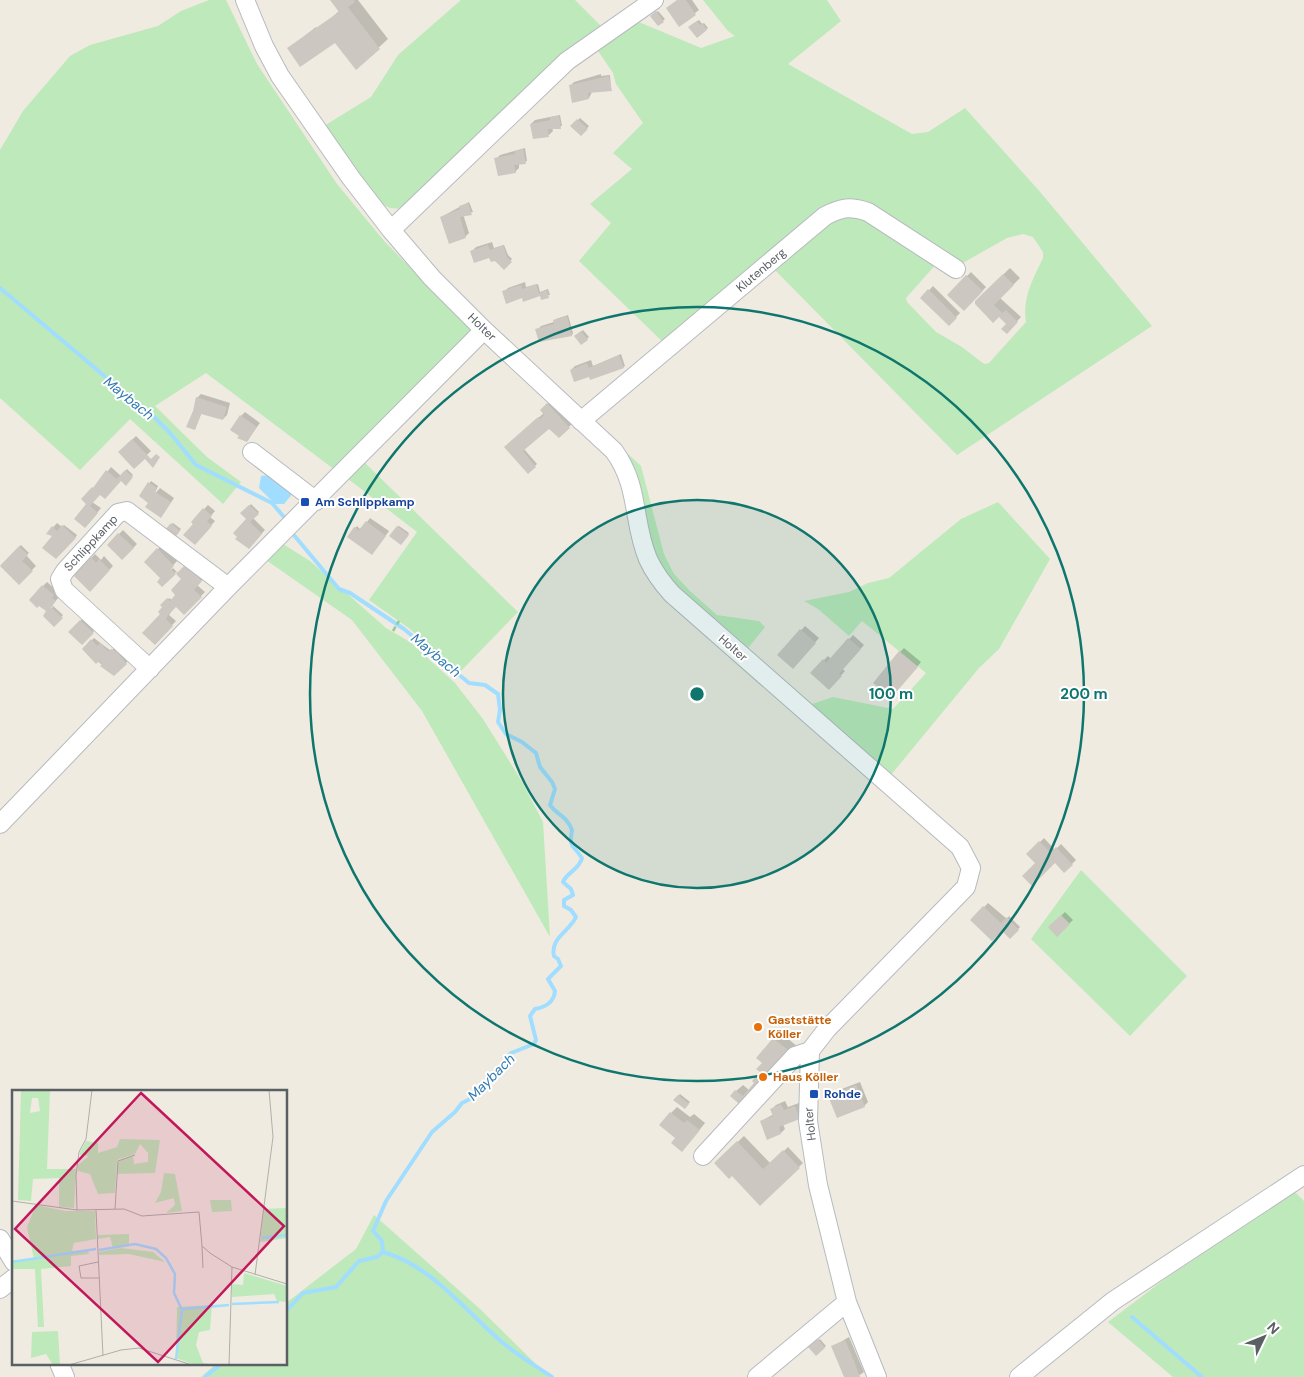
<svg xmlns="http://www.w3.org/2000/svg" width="1304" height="1377" font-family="'DM Sans',sans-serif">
<rect width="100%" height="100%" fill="#efebe1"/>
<!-- green -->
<path fill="#bee9ba" d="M209 0H226L257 64 337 184 385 242 473 331 335 470 206 373 155 406 207 457 241 482 223 504 130 419 80 470 0 398V150L23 111 70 56 90 45 158 26 181 11Z
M461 0H575L603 28 402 209 390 208 380 203 324 126 371 97 398 55Z
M703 0H827L841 21 788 64 912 134 928 132 965 108 1041 193 1152 326 957 455 771 266 818 225 851 211 938 262 906 298 907 302 936 332 962 347 984 364 989 363 1026 322C1022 298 1033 279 1043 258V252L1033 237 1023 234 1007 238 961 264 846 202 665 344 579 261 611 223 590 204 632 169 613 153 643 123 616 84 613 73 596 48 634 20 701 48 735 36 728 31Z
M610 437 641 466 664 554 674 574 690 591 717 615 759 621 765 627 745 652 659 574Z
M364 462 518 612 459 673 410 629 369 600 417 532 347 478Z
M998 502 1050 559 999 649 979 668 890 776 806 706 833 697 893 709 926 673 862 621 849 636 818 609 804 601 849 592 868 583 889 578 961 519Z
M283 544 310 561 386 628 410 642 455 683 483 719 521 780 543 822 550 937 422 711 352 620 266 560Z
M1081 870 1187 976 1130 1036 1031 939Z
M1295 1192 1304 1201V1377H1173L1108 1322 1165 1279Z
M374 1215 480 1309 549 1377H201L217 1363H286V1303L356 1249Z"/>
<!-- water -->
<path fill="#a1ddff" d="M269 475 293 493 284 504H275L259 488 261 476Z"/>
<!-- shadow -->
<path fill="#0003" d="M332 0H358L388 39 356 68 335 42 289 48 316 27 317 31 339 11Z
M677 0H692L699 10 679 25Z
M658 11 665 19 658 25 652 16Z
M699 20 702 24 704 23 708 28 707 29 691 25Z
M601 74V76L610 75 611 90 592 92 589 98 570 86 574 82Z
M560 115 562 126 552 127 553 131 549 135 531 124 535 120Z
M580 118 589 126 581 135 572 126Z
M525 148 527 161 519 163V168L515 172 496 159 500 155Z
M469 202 473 212 463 214 469 233 465 237 441 217Z
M492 242 494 248 504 245 508 255 512 259 504 268 492 256 472 251 476 247Z
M1010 268 1020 278 1000 298 1021 317 1007 332 1008 324 999 315 976 301Z
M971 272 986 287 964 310 948 295Z
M525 282 526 287 538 284 540 292 548 289 550 295 523 297 504 292 508 288Z
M933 286 960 313 949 324 922 298Z
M568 315 573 333 572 335 537 330 541 326 554 322 556 319Z
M583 330 589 337 587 339 576 336Z
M621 354 625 366 623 367 590 375 571 370 575 366 591 360 593 366Z
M201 394 230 403 227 415 223 419 202 412 195 429 197 398Z
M551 401 573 423 559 436 550 427 524 449 537 464 528 472 509 443 544 413 541 410Z
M245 412 260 423 247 440 241 436V416Z
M136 436 151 451 134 467 120 452Z
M111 467 121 476 127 469 133 475 125 484 121 480 100 493 92 502 101 508 89 523 88 504 82 499 94 487 95 488Z
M151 481 158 486 154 495 160 488 174 498 164 513 152 498 140 496Z
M251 504 259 512 253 518 265 530 249 547 237 539 248 519 242 513Z
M208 505 215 511 210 517 215 521 198 540 192 522Z
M370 518 389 531 376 549 355 528 357 526 361 530Z
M57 523 62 527 64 525 77 535 75 538 54 536 49 532Z
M173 523 181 529 173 539 165 532Z
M399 526 409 533 403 542 397 527Z
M123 530 137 544 122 559 108 545Z
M21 545 29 553 26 555 36 566 19 583 1 565Z
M162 545 177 561 168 571 169 572 173 568 178 573 188 563 203 579 197 585 205 592 184 613 176 605 169 615 176 621 155 643 162 614 159 612 169 598 172 600 177 595 184 579 176 572 162 586V578L145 562Z
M95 554 101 560 104 556 113 566 90 590 75 575Z
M47 582 57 591 55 593 59 597 52 605 63 615 54 625 44 616 53 607 30 599Z
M84 617 97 628 82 643 70 632Z
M805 626 819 638 796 663 779 655Z
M853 635 864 645 842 669 845 671 833 684 824 660 828 656 831 659Z
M94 638 111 651 116 646 130 659 114 675 83 649Z
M904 648 921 662 895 693 900 652Z
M1044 838 1055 850 1061 844 1076 860 1064 872 1055 862 1028 854Z
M988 903 1007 919 1009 916 1020 927 1010 938 1002 929 972 920Z
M1065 912 1073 920 1057 935 1049 927Z
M780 1032 798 1047 744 1106 736 1091 743 1085 749 1090 762 1072 764 1062 758 1057Z
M860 1082 868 1102 864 1106 830 1096 834 1092Z
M680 1094 690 1102 684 1108 675 1100Z
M785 1101 788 1107 799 1103 803 1114 783 1124 785 1129 781 1133 761 1121 774 1114 772 1109 776 1105Z
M677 1107 690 1117 694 1114 705 1123 688 1144 676 1138 671 1113Z
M744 1136 771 1164 788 1147 803 1163 760 1204 732 1174 716 1163Z
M849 1337 864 1372 857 1377H845L832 1347Z
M820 1339 826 1346 816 1354 810 1347Z"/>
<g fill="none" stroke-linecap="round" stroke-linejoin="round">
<!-- stream -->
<path stroke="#a1ddff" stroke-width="4" d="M0 288 108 379 138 408 153 416 171 434 196 465 272 503 284 517
M383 1252C432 1266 464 1310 502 1342 517 1355 536 1366 552 1377
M286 1311 303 1293 336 1287 359 1261 377 1257 383 1252 382 1241 373 1231 386 1201 432 1132 455 1112 462 1103 470 1099 474 1092 494 1077 511 1053 534 1044 536 1040 530 1016 535 1009C545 1007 554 1003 555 991L548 979 561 966 558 959 554 956C550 938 569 932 576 917L571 910 564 906V900L573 895 571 889 563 882C567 872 579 870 582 858 572 843 569 849 572 830 566 815 558 816 550 805L555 789 552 782 540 767 536 753 522 742 506 734 498 722 500 710 498 694 485 685 469 683 404 629 350 593 339 589 293 534
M1132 1317 1202 1377
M205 1377 222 1363"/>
</g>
<!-- building -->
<path fill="#ccc7c0" d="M330 0H354L355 2 348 7 380 49 356 70 335 43 300 67 287 48 339 12Z
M677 0H686L696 15 679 27 666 8Z
M656 11 664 22 658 26 650 16Z
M697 21 700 25 702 23 707 30 697 38 688 27Z
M609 76 612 91 588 93 589 99 572 103 569 85Z
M559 116 561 129H548L549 137 533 139 530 124 550 120V117Z
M577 119 588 129 581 136 570 126Z
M523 149 526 164 514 165 516 173 498 176 494 158 515 154V151Z
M468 203 472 215 460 217 466 238 449 244 440 217 460 209 459 206Z
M488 245 490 250 503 245 507 257 512 262 504 270 495 261 491 262 489 258 474 263 470 251Z
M1003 274 1014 285 994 305 1002 313 1006 310 1018 322 1007 334 1001 329 1006 324 999 317 993 323 975 304V301Z
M966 275 983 291 964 311 947 295Z
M536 284 539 293 547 290 549 298 541 300 540 296 523 302 522 298 506 304 502 291 521 285 522 289Z
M928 289 957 318 949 326 920 298Z
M567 316 572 336 539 342 535 329 554 324 553 320Z
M581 331 588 340 581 345 574 336Z
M619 355 624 368 590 380 589 377 574 382 570 370 587 363 589 368Z
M196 397 227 407 223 420 201 414 195 430 186 427 193 411Z
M547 403 570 428 559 438 549 429 523 451 536 467 528 474 504 447 538 417 540 419 544 415 540 410Z
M240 415 257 427 247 442 237 438 239 436 230 430Z
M132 439 151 459 156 454 160 457 153 468 145 459 134 469 118 452Z
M106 470 117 479 125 470 133 477 126 486 121 481 105 499 100 495 90 506 98 513 85 528 74 519 86 504 81 499 92 487 93 488Z
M148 482 157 488 155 492 171 502 161 518 145 507 148 503 139 496Z
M249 505 259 514 250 522 262 534 249 549 235 539 237 537 233 533 246 519 240 513Z
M203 508 212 516 207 521 212 526 195 545 183 535 193 524 191 522Z
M366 521 386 536 372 555 347 537 354 527 359 530Z
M171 523 180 531 173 540 163 532Z
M62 525 76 538 56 559 42 548 52 536 46 534 52 526 57 531Z
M397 526 409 535 401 545 389 536Z
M118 533 134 548 122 560 107 545Z
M19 546 28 555 22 561 33 571 19 585 0 566Z
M157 548 174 566 171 569 176 574 186 564 202 581 194 590 202 597 184 615 176 607 169 614 166 619 173 626 155 645 142 633 160 614 158 612 162 607 160 605 167 598 170 601 175 595 171 590 181 579 176 574 162 587 157 582 160 578 144 562Z
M91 557 96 563 99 559 110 570 90 592 73 575Z
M42 585 54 595 52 598 56 601 51 607 63 618 54 627 43 616 46 611 39 606 37 608 29 600Z
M80 620 94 633 82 645 68 632Z
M800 629 816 643 793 669 777 655Z
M848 638 861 649 839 674 842 676 829 690 810 673 823 659 826 663Z
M91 639 97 646 100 643 108 651 111 649 117 652 127 664 114 676 100 666 102 664 99 661 96 664 82 649Z
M899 651 918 667 891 698 873 683Z
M1039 841 1051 853 1056 847 1073 865 1064 873 1055 863 1032 886 1022 876 1035 863 1026 854Z
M983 906 1001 923 1007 917 1019 930 1010 939 1002 931 992 941 970 920Z
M1061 915 1070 924 1057 937 1048 927Z
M773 1038 793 1054 744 1108 730 1096 735 1090 743 1096 754 1083 752 1081 760 1072 756 1069 762 1063 756 1058Z
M856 1085 865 1107 837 1118 828 1096Z
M678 1095 689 1104 685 1109 673 1100Z
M781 1104 784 1110 795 1106 800 1119 779 1127 781 1134 767 1140 760 1121 773 1116 770 1109Z
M670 1112 684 1123 687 1120 700 1130 682 1152 671 1143 675 1138 659 1125Z
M737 1141 763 1169 783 1150 800 1168 760 1206 732 1176 729 1179 714 1163Z
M818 1339 825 1348 816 1356 808 1347Z
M845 1340 854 1361 860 1377H844L831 1346Z"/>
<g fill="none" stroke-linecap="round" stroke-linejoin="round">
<!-- minor casing -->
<g stroke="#b7babf" stroke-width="20">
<path id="minor" d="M245 0 264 46 280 76 351 178 391 230 432 278 484 330 614 451C640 487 632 521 648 559 654 572 662 583 672 594L960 847 971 868 966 887 827 1029 810 1051 808 1121 818 1185 847 1302 877 1377
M391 230 567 61 654 0
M581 421 825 216C842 207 850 206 868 212L956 269
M252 452 316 501
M150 669 64 590 60 579 65 571 118 513 127 511 228 587
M0 824 228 587 484 330
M703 1156 795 1056 810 1051
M0 1239 14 1262
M0 1289 14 1278
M59 1363 65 1377
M757 1377 847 1302
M1019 1377 1113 1301 1304 1175"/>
</g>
<!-- path -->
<path stroke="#93ca9e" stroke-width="2.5" stroke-dasharray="5 2.5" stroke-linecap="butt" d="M393 631 399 621"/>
<!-- minor -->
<use href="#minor" stroke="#fff" stroke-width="18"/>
</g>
<!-- distance rings -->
<circle cx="697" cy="694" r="194" fill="#0f766e" fill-opacity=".12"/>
<g fill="none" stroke="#0f766e" stroke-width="2.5">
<circle cx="697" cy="694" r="194"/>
<circle cx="697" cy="694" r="387"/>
</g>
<!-- markers -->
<g fill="#1a4fb4" stroke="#fff" stroke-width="2">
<rect x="300" y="497" width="10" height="10" rx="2.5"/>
<rect x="809" y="1089" width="10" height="10" rx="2.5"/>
</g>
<g fill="#e8710a" stroke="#fff" stroke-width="2">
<circle cx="758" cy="1027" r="5"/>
<circle cx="763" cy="1077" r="5"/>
</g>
<g text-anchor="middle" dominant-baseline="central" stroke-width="4" stroke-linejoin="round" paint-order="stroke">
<!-- street labels -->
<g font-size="12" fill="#5a5f64" stroke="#fff">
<text transform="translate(761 270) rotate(-40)">Klutenberg</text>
<text transform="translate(482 327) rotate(44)">Holter</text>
<text transform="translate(91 543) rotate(-47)">Schlippkamp</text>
<text transform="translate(733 648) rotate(41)">Holter</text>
<text transform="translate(810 1124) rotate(-96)">Holter</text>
</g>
<!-- transit labels -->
<g font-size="12" font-weight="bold" fill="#164399" stroke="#fff" text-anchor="start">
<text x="315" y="502">Am Schlippkamp</text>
<text x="824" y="1094">Rohde</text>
</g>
<!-- food labels -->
<g font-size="12" font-weight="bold" fill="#c56008" stroke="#fff" text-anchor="start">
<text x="768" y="1020">Gaststätte<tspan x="768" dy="14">Köller</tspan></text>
<text x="773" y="1077">Haus Köller</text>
</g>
<!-- water labels -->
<g font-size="14" font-style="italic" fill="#317ab2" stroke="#fff">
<text transform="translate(129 398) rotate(39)">Maybach</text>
<text transform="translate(436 655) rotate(40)">Maybach</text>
<text transform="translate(491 1077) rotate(-45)">Maybach</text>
</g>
</g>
<!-- overview -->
<g transform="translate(12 1090)">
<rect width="275" height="275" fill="#efebe1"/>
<path d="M9 0H38L35 79H64L62 118 47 117V88L21 89 19 111 6 110ZM20 8H26L28 21 18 23ZM108 49 148 50 143 83 105 84 106 73 110 69 121 66 122 74 136 72V63L128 54 123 64 107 69 105 71 103 103 86 104 78 84 66 81V75L77 66 68 65V62L74 51 86 53V63L105 57ZM152 83 163 84 170 121 154 123 163 115 162 108 143 113 149 102ZM198 110H219L220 121 200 122ZM24 115 54 121H83L84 149 62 153 60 161 76 160 77 164 59 166V176L29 179 32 237H26L23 179H0V170L22 169 15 137ZM275 118V148L248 152 252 119ZM117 144V156L101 158 98 147 86 149V145ZM109 158 141 162 153 172 117 164 87 165V162ZM232 183 275 196V212L265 211 262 204 220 207V194L231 195ZM200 215 198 240 187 242 184 255 191 273 202 275H183L164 268 165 217ZM46 241 48 275H41L34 264 19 268 20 242Z" fill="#bee9ba" fill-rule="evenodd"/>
<path fill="none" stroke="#a1ddff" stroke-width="2.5" d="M250 148 275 145M87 160 123 154 144 159 154 168 163 184 162 203 170 220 164 269M0 172 84 159M220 214 267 212M171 219 217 215"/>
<path fill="none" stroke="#afafab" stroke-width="1" d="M0 111 65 120 112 119 130 126 187 122 190 156 198 163 220 177 275 194M103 119 106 71 123 65M65 120 64 85 67 62 74 49 80 0M84 120 91 266M190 156 191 178M86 172 67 176 69 188H87M243 185 261 47 257 0M57 275 109 260 127 258 180 275M217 275 220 177"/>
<path fill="#c2185b" fill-opacity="0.15" stroke="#c2185b" stroke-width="2.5" d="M129 3 272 136 146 272 3 139Z"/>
<rect width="275" height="275" fill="none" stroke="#5a5f64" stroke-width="2.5"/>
</g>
<circle cx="697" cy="694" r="8" fill="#0f766e" stroke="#fff" stroke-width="2.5"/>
<g font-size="15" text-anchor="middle" font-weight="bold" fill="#0f766e" stroke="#fff" stroke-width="4" stroke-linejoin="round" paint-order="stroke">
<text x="891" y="699">100 m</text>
<text x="1084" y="699">200 m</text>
</g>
<!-- north arrow -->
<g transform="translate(1264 1337) rotate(47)" stroke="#ffffff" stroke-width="4" paint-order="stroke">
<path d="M0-4L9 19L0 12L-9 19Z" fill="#5a5f64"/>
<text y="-8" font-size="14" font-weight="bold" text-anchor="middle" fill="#5a5f64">N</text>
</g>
</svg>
